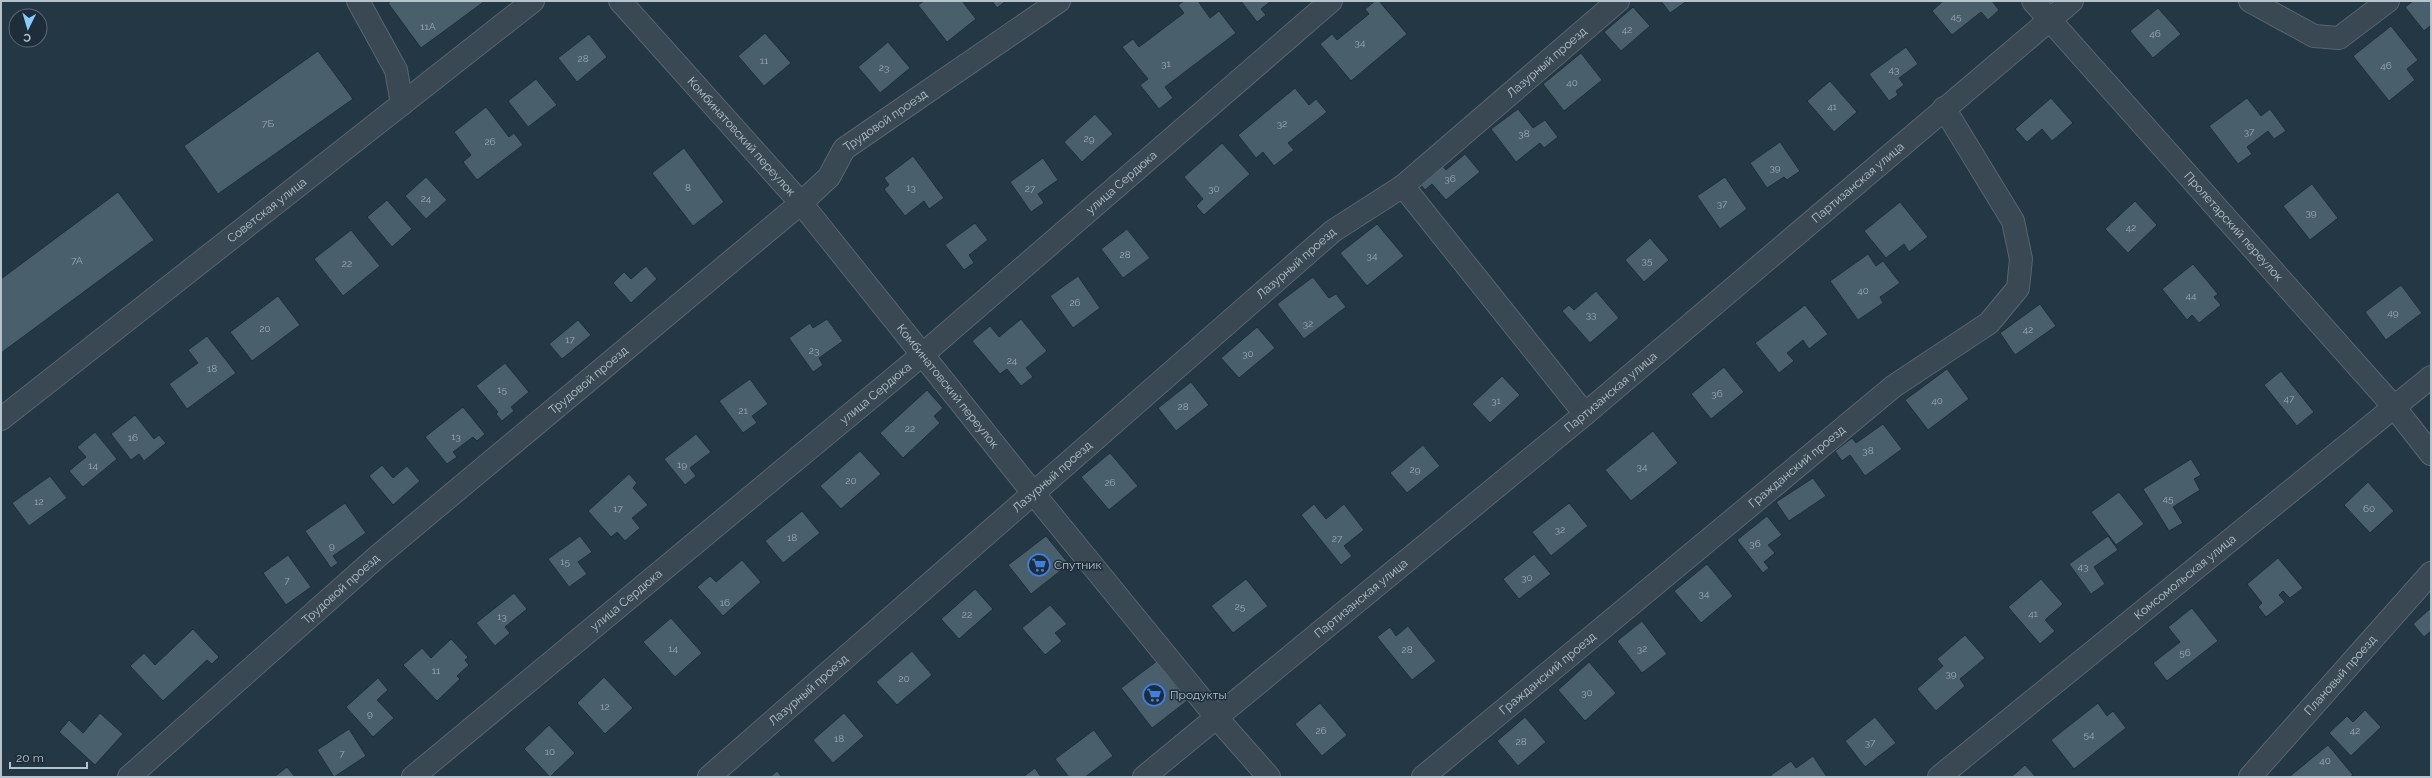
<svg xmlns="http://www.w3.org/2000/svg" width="2432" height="778" font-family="Raleway,sans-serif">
<rect width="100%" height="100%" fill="#243744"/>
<!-- building -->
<path fill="#4a5f6c" stroke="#1f2f3a" d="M391 1H485L421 48 388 3Z
M924 1H962L976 19 947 42 918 5Z
M992 1H1006L997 8Z
M1184 1H1198L1210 18 1219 11 1236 33 1165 87 1173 98 1159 109 1140 85 1148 79 1122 47 1133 39 1139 47 1184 13 1178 5Z
M1241 1H1271L1261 9 1266 15 1257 22Z
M1375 1H1379L1407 34 1351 81 1320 44 1332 34 1337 40 1369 14 1365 9Z
M1661 1H1687L1670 13Z
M1943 1H1992L1999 10 1988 20 1981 12 1952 35 1932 11Z
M2413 1H2431V25L2424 31 2405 7Z
M1633 7 1650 26 1621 51 1604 32Z
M2158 8 2181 34 2153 58 2130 31Z
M2391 26 2418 60 2407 69 2415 80 2389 101 2353 56Z
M765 33 791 63 764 86 738 56Z
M589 34 607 57 577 82 558 58Z
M888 42 910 68 880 93 858 67Z
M1906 47 1918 64 1899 78 1904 85 1896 91 1898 95 1889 101 1869 74Z
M318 51 353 99 218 194 184 146Z
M1581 53 1602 80 1564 111 1543 84Z
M536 79 557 105 528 127 508 101Z
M1830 81 1857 112 1834 132 1807 101Z
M1295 88 1309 105 1316 99 1327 112 1288 143 1294 150 1274 166 1263 152 1256 158 1238 135Z
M2051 98 2073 123 2052 141 2042 129 2027 142 2015 129Z
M2247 98 2261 116 2270 109 2286 131 2274 139 2268 131 2247 147 2252 154 2238 164 2209 126Z
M486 107 509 137 514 133 523 145 477 180 463 162 471 155 454 132Z
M1518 109 1533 128 1545 120 1558 137 1544 148 1540 143 1516 162 1491 129Z
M1095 114 1113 134 1082 162 1064 142Z
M1780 142 1800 171 1787 180 1784 177 1767 188 1750 163Z
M1222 143 1250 174 1204 215 1196 206 1203 199 1184 177Z
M684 148 724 202 693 226 652 173Z
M1465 154 1480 172 1446 200 1432 184 1425 190 1420 184 1442 165 1446 170Z
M913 156 944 198 929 209 924 201 905 216 884 189 889 185 884 178Z
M1043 158 1058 180 1038 194 1044 203 1031 212 1010 182Z
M426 177 447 200 426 219 405 196Z
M1725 177 1747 209 1720 229 1697 196Z
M2312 184 2338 218 2310 240 2283 206Z
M118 192 154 240 1 353V279Z
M387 200 412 229 392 247 367 217Z
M2135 201 2157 225 2128 253 2105 229Z
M1900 202 1928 237 1909 252 1904 244 1886 258 1864 231Z
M975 223 988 240 969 255 974 263 964 270 945 245Z
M1377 224 1404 256 1367 286 1340 253Z
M1127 229 1150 258 1123 278 1101 249Z
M351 230 380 266 343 296 314 259Z
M1650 238 1669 260 1644 282 1625 260Z
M1868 254 1876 266 1883 261 1900 283 1880 297 1883 303 1858 320 1830 281Z
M2193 264 2218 294 2214 297 2221 305 2199 323 2192 315 2187 320 2162 289Z
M646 266 657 279 631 303 613 283 624 272 631 279Z
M1078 276 1100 308 1073 328 1050 296Z
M1313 277 1329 298 1336 294 1346 307 1304 339 1277 304Z
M2401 285 2422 313 2386 340 2365 312Z
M1596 291 1619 318 1590 343 1562 311 1569 305 1574 310Z
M278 296 300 325 252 361 230 332Z
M2040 304 2056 326 2015 355 2000 333Z
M1805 305 1828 334 1809 349 1803 340 1787 353 1794 361 1779 373 1755 343Z
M827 319 843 341 819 358 823 365 813 372 789 338 810 323 813 328Z
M1021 319 1047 351 1026 368 1033 377 1021 386 1007 369 1000 374 972 341 990 326 999 337Z
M578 320 591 335 562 359 549 344Z
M1257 327 1275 348 1239 378 1221 358Z
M207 336 236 373 187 409 169 384 198 363 188 350Z
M505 363 529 392 511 407 514 411 502 421 496 414 498 412 476 386Z
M1724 367 1744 392 1711 419 1691 394Z
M1947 369 1969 399 1928 430 1905 400Z
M2281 371 2314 412 2297 426 2264 385Z
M1502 376 1520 395 1490 423 1472 404Z
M750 379 768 404 752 416 757 423 743 433 719 401Z
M1191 382 1209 405 1176 431 1158 408Z
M927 390 943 408 934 416 940 423 903 458 880 433Z
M463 407 485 434 477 441 473 437 453 452 457 457 447 464 425 437Z
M135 415 154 439 159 435 166 443 144 461 139 454 131 460 111 434Z
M1883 424 1902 449 1865 476 1850 455 1842 461 1835 451 1852 438 1856 443Z
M1653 431 1678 463 1631 501 1605 470Z
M95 432 117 459 83 487 69 471 86 457 77 447Z
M696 434 711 452 690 468 696 476 685 485 664 459Z
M1423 445 1440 466 1407 493 1390 473Z
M860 451 881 474 841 509 820 486Z
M1110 453 1138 486 1109 510 1081 477Z
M2191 459 2201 475 2194 479 2200 490 2173 507 2183 523 2169 531 2143 489Z
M382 465 393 478 407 466 420 481 393 505 369 476Z
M629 474 637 483 633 488 648 505 632 518 640 528 625 541 617 532 611 537 588 511Z
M50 476 67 498 29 526 12 503Z
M1813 478 1826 496 1789 521 1776 502Z
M2368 482 2394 511 2370 533 2344 505Z
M2119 492 2144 524 2116 545 2091 512Z
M345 503 366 533 333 556 338 563 331 568 305 531Z
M1569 503 1588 526 1551 556 1532 532Z
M1314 504 1326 519 1344 504 1364 530 1344 546 1352 556 1341 565 1301 515Z
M802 511 820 533 783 563 765 541Z
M1767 516 1782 535 1768 545 1775 553 1764 562 1769 568 1763 573 1737 540Z
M580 536 592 552 578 562 587 574 569 587 548 559Z
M1046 536 1069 564 1031 594 1008 565Z
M2108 536 2118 550 2094 567 2105 584 2091 594 2069 564Z
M1534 554 1551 574 1519 599 1503 579Z
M288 555 311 587 286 605 263 573Z
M2278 558 2303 588 2290 598 2283 591 2279 595 2285 602 2266 617 2258 607 2262 603 2247 584Z
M742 560 761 582 723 616 697 587 710 576 716 582Z
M1707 564 1733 596 1701 623 1674 591Z
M1246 579 1268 606 1233 633 1211 606Z
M2041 579 2063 604 2045 620 2055 631 2040 644 2008 607Z
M975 589 993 609 959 639 941 619Z
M514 593 527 609 505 627 510 633 495 646 476 623Z
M1050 605 1067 624 1055 633 1062 641 1045 655 1022 628Z
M2192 608 2218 641 2167 681 2153 663 2180 642 2168 627Z
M2431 608V631L2424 637 2413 624Z
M671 618 702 653 675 677 643 642Z
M1642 621 1667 654 1642 673 1617 641Z
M1408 626 1436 661 1412 680 1377 637 1390 627 1396 636Z
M193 629 219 657 212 664 207 660 163 701 130 666 144 653 155 665Z
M1965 635 1985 658 1960 679 1965 686 1936 711 1917 689 1943 666 1937 659Z
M451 639 468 657 465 660 469 665 457 676 460 679 437 701 403 665 422 648 431 658Z
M912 651 932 675 897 705 876 682Z
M1157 661 1187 701 1152 728 1121 688Z
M1589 662 1616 693 1585 721 1558 690Z
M604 677 633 708 605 734 577 703Z
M378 678 388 690 377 700 394 718 373 737 346 707Z
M1320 703 1347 735 1322 756 1295 724Z
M2098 703 2107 716 2113 711 2126 728 2074 769 2051 740Z
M2365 710 2381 727 2351 756 2329 733 2347 716 2353 722Z
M100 713 123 734 95 765 59 732 69 720 83 733Z
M844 713 864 736 833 763 813 740Z
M1525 717 1546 742 1518 766 1497 741Z
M1875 717 1896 743 1865 767 1845 741Z
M549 725 575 753 550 777 524 749Z
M349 729 366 756 334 777 317 750Z
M1094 730 1113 756 1085 777H1069L1055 759Z
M2328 745 2353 775 2350 777H2289Z
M1813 756 1827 777H1772L1771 775 1791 761 1796 768Z
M2025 765 2036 777H2011Z
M287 767 295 777H274Z
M1035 768 1041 777H1023Z
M777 771 782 777H770Z"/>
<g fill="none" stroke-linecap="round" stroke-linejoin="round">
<!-- minor casing -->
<g stroke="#576670" stroke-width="24">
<g id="minor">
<path d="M358 1 396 70 402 104"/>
<path id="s1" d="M620 1 801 203 1034 494 1217 718 1269 777"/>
<path id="s2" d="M2033 1 2395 408 2431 454"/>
<path d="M2250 1 2314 36 2339 38 2388 1"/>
<path d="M1403 186 1585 414"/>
<path id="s3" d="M1 419 533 1"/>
<path id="s4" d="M129 777 378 556 801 203 829 177 844 149 1059 1"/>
<path id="s5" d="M413 777 922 355 1331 1"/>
<path id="s6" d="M709 777 1333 231 1403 186 1618 1"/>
<path id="s7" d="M1144 777 1585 414 2072 1"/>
<path id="s8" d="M1423 777 1894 386 1989 323 2018 288 2021 259 2013 221 1944 108"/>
<path id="s9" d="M1939 777 2431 377"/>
<path id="s10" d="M2250 777 2431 573"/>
</g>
</g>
<!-- minor -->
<use href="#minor" stroke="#394853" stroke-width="22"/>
</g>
<!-- icons -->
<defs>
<g id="supermarket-ring" transform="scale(1.15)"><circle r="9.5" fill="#1d2d39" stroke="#3f7fe0" stroke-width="1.5"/><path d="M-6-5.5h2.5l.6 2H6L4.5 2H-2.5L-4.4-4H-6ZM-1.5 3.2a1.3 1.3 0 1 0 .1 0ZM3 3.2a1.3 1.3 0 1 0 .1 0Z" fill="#3f7fe0"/></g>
</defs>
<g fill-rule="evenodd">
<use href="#supermarket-ring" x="1039" y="565"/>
<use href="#supermarket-ring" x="1154" y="695"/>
</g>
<g text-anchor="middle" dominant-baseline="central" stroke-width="3" stroke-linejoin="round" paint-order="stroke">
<!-- number labels -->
<g font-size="10" fill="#9baab5">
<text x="1956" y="16">45</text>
<text x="428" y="26">11А</text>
<text x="1627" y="29">42</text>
<text x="2155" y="33">46</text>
<text x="1360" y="42">34</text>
<text x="583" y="58">28</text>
<text x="764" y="60">11</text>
<text x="1166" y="63">31</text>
<text x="2386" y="65">46</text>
<text x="884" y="67">23</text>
<text x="1894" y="69">43</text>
<text x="1572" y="82">40</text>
<text x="1832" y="106">41</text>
<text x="268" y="123">7Б</text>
<text x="1282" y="123">32</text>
<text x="2249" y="131">37</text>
<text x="1524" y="133">38</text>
<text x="1089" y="138">29</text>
<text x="490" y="141">26</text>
<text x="1775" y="167">39</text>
<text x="1450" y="178">36</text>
<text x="688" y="187">8</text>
<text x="911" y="187">13</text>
<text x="1030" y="188">27</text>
<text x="1214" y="188">30</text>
<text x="426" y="198">24</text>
<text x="1722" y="203">37</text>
<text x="2311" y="212">39</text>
<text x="2131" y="227">42</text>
<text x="1125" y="254">28</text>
<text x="1372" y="255">34</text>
<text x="77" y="260">7А</text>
<text x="1647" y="260">35</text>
<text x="347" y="263">22</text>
<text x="1863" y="290">40</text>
<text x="2191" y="295">44</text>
<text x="1075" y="302">26</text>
<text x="2393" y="312">49</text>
<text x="1591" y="314">33</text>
<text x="1308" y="323">32</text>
<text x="265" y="328">20</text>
<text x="2028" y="329">42</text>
<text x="570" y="339">17</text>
<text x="814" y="350">23</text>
<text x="1248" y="353">30</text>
<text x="1012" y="360">24</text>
<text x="212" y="368">18</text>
<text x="502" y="389">15</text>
<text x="1717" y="393">36</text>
<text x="2289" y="398">47</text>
<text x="1496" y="400">31</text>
<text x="1937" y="400">40</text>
<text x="1183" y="406">28</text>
<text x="743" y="410">21</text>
<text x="910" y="428">22</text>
<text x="456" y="436">13</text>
<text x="133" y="437">16</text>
<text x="1868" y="450">38</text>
<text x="682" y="464">19</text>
<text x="93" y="465">14</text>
<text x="1642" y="466">34</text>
<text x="1415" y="469">29</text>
<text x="851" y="480">20</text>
<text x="1110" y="482">26</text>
<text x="2168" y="498">45</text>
<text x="39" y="501">12</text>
<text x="618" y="508">17</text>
<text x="2369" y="508">60</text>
<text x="1560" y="529">32</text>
<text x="792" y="537">18</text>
<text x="1337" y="538">27</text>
<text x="1755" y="543">36</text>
<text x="332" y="545">9</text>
<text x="565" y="561">15</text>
<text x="2083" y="566">43</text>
<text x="1527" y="577">30</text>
<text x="287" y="580">7</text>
<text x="1704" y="593">34</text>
<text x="725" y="602">16</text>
<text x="1240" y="606">25</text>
<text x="2033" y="613">41</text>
<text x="967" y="614">22</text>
<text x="502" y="616">13</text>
<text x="673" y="648">14</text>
<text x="1642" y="648">32</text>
<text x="1407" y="649">28</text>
<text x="2185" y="652">56</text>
<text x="436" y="670">11</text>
<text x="1951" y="673">39</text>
<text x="904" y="678">20</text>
<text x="1587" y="692">30</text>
<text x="605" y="706">12</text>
<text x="370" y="713">9</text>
<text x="1321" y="730">26</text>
<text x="2355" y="730">42</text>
<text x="2089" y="734">54</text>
<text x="839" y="738">18</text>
<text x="1521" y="741">28</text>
<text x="1870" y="742">37</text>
<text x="550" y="751">10</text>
<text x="342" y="753">7</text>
<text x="2325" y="760">40</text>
</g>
<!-- street labels -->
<g font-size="12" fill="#b6c3cd" stroke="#1d2d39">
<text stroke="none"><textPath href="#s6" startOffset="1102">Лазурный проезд</textPath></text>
<text stroke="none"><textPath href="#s4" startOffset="1004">Трудовой проезд</textPath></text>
<text stroke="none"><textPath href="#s1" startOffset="182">Комбинатовский переулок</textPath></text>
<text stroke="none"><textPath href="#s5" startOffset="925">улица Сердюка</textPath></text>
<text stroke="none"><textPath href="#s7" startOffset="929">Партизанская улица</textPath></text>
<text stroke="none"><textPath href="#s3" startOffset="338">Советская улица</textPath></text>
<text stroke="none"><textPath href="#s2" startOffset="302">Пролетарский переулок</textPath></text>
<text stroke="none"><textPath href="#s6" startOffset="780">Лазурный проезд</textPath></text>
<text stroke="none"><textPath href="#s4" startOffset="607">Трудовой проезд</textPath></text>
<text stroke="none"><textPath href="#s1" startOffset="506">Комбинатовский переулок</textPath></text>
<text stroke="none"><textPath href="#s7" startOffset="605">Партизанская улица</textPath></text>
<text stroke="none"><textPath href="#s5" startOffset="601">улица Сердюка</textPath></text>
<text stroke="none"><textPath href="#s8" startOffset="486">Гражданский проезд</textPath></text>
<text stroke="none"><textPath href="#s6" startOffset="456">Лазурный проезд</textPath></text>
<text stroke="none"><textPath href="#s9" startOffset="317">Комсомольская улица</textPath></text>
<text stroke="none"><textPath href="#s4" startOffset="283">Трудовой проезд</textPath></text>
<text stroke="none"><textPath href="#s7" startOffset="281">Партизанская улица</textPath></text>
<text stroke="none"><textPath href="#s5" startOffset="277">улица Сердюка</textPath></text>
<text stroke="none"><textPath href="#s8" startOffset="162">Гражданский проезд</textPath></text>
<text stroke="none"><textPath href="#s10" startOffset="136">Плановый проезд</textPath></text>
<text stroke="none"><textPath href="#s6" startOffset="132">Лазурный проезд</textPath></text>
</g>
<!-- poi labels -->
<g font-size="12" fill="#b6c3cd" stroke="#1d2d39" text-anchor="start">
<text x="1054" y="565">Спутник</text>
<text x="1170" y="695">Продукты</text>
</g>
</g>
<!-- border -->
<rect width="2432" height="778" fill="none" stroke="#b6c3cd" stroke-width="4"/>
<!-- north arrow -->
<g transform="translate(28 28) rotate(185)"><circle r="19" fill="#1d2d39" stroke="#5a6974"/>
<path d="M0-3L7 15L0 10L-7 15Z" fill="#89caff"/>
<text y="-6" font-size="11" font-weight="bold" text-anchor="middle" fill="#b6c3cd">С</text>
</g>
<!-- scale -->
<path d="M10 762v6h77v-6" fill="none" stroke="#b6c3cd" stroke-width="2"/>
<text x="16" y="762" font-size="12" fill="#b6c3cd" stroke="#1d2d39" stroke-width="3" paint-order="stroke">20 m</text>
</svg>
